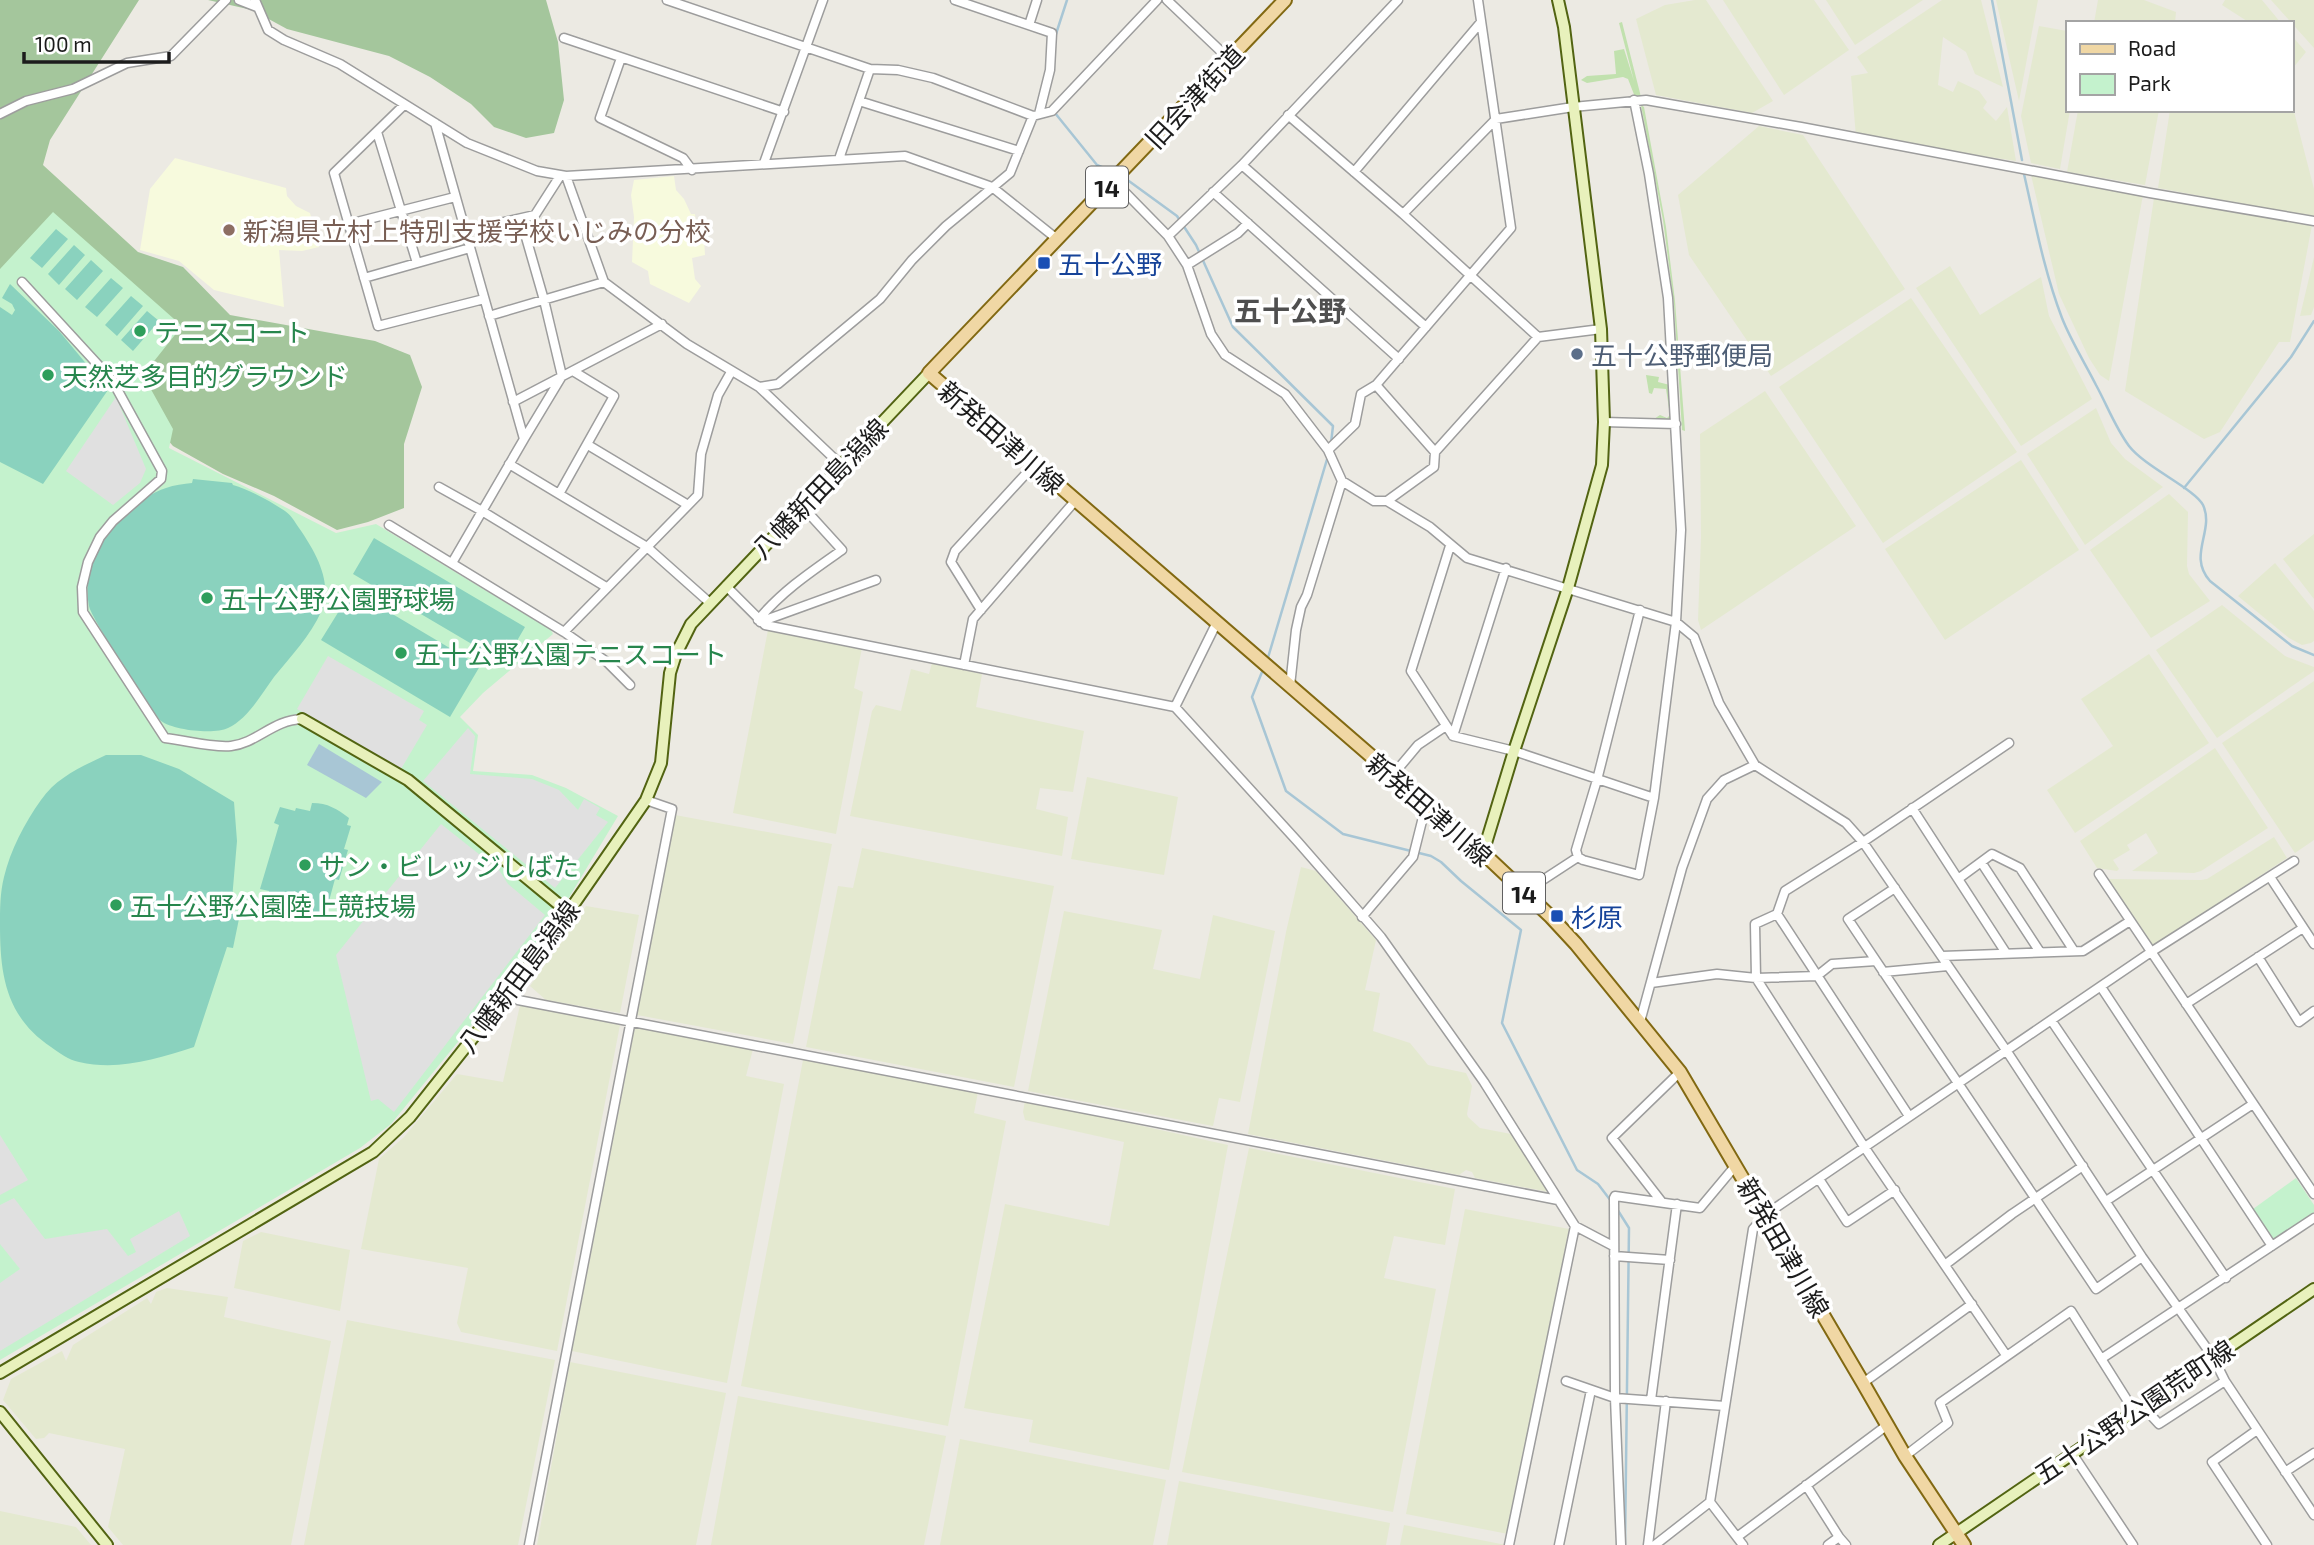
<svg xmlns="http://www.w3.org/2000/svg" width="2314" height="1545" font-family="'Exo 2','Noto Sans JP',sans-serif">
<rect width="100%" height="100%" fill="#eceae3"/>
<!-- education -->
<path fill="#f7fadd" d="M175 158 286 188 287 196 296 206 310 213 319 247 302 251 279 250 284 307 214 290 179 261 140 250 150 189Z
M674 176 676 190 684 199 691 214H695L696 223 705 222 707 238 704 239 705 255 692 258 695 279 701 286 689 303 650 284 648 271 632 262 634 217 631 195 634 180Z"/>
<!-- farmland -->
<path fill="#e4e9d0" d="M1695 0H1706L1773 101 1752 113 1656 95 1636 19 1665 5Z
M1723 0H1814L1849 50 1784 95Z
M1826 0H1923L1855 45Z
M1942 0H1981L2003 87 1975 74 1966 52 1943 37 1938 85 1953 92 1958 81 1979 91 1987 102 1983 108 1996 121 2007 107 2016 161 1856 137 1851 76 1868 73 1857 57Z
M1996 0H2038L2019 101Z
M2098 0H2144L2176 12 2175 23H2094Z
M2225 0H2262L2281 23H2250L2222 5Z
M2271 0H2314V48Z
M2039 26 2067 31V110H2070L2060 169 2031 163 2021 116Z
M2291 35 2306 52 2293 68 2291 67Z
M2291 100 2314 189V217L2158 188 2170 110H2291Z
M2078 110H2159L2145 185 2067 172Z
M1759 126 1803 135 1905 289 1771 376 1689 255 1678 195Z
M2031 175 2143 195 2109 381 2100 375 2089 358 2059 294Z
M2154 198 2312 225 2290 342H2279L2220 432 2204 439 2125 391Z
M2314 257V307L2311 315 2300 316Z
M1950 266 1980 315 2041 277 2049 316 2092 399 2021 446 1916 288Z
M1911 298 2017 452 1883 543 1779 387Z
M1765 391 1856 526 1701 630 1698 620 1701 537 1700 434Z
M2096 408 2111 443 2125 459 2163 487 2085 545 2027 454Z
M2021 460 2079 550 1945 640 1885 549Z
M2169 494 2188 512 2187 566 2189 574 2210 601 2151 638 2090 550Z
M2314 534V599L2283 559Z
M2275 563 2314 611V641L2311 643 2302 645 2289 638 2238 596Z
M2222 605 2285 656 2314 667V671L2217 738 2156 650Z
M768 630 862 648 854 688 863 692 836 834 733 813Z
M2149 654 2209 743 2075 833 2047 790 2113 746 2081 699Z
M932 663 982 674 976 707 1084 731 1073 792 1040 788 1036 809 1068 817 1062 856 850 816 872 711 876 705 901 711 911 669 929 674Z
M2314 681V840L2295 853 2222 743Z
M2215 748 2268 828 2201 871 2194 873 2132 871 2158 853 2146 833 2127 845 2130 850 2113 860 2119 869 2117 871 2097 868 2080 841Z
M1087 777 1178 797 1164 875 1071 859Z
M675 815 832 844 793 1044 637 1015Z
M2274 837 2287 858 2153 947 2107 879 2201 880 2207 879Z
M862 848 1054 886 1014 1087 806 1047 838 886 853 888Z
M1301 867 1316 871 1376 940 1365 990 1380 993 1373 1031 1410 1043 1428 1065 1466 1073 1472 1086 1467 1114 1468 1117 1480 1128 1511 1134 1549 1192 1475 1178 1472 1172 1466 1170 1459 1175 1248 1134 1286 932Z
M586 906 639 915 620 1013 546 1000 530 986Z
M1064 911 1162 930 1153 969 1200 979 1213 915 1275 931 1240 1102 1219 1098 1213 1126 1028 1091Z
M520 1005 620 1025 557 1351 461 1332 457 1323 468 1268 361 1249 379 1159 404 1137 457 1074 503 1082Z
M635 1027 753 1049 746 1076 784 1084 727 1383 572 1351Z
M803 1060 978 1092 974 1113 1006 1121 948 1426 741 1386Z
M1025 1100 1228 1145 1169 1470 1029 1442 1033 1420 964 1408 1005 1204 1109 1226 1124 1142 1025 1120 1023 1112Z
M1249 1148 1455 1189 1445 1245 1394 1236 1384 1278 1436 1289 1393 1512 1182 1472Z
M1465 1209 1569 1229 1508 1534 1406 1514Z
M261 1232 350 1250 340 1311 234 1288 243 1241Z
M167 1288 228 1297 224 1317 331 1341 291 1545H123L108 1527 125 1449 49 1433 44 1438 36 1439 3 1400 11 1379 62 1351 66 1361 73 1345 147 1298 151 1304 156 1292Z
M347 1320 555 1360 518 1545H304Z
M570 1362 726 1393 696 1545H537Z
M738 1396 946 1436 924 1545H711Z
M960 1439 1166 1480 1153 1545H940Z
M1179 1481 1390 1523 1386 1545H1167Z
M0 1511 76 1527 91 1545H0Z
M1404 1525 1506 1545H1400Z"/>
<!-- grass -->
<path fill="#c1e1ae" d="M1622 22 1641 97H1635L1628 79 1623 77 1587 83 1581 80 1587 76 1616 74 1614 51 1624 49 1634 81 1619 23Z
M1641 105 1644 107 1666 227 1675 301 1685 431 1682 430 1674 304 1663 220Z
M1646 375 1659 377 1658 382 1670 385 1672 416 1668 420 1646 419H1654L1660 415 1667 418 1670 415 1666 389 1654 388 1652 394 1649 393Z"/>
<!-- forest -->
<path fill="#a4c69c" d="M0 0H139L50 140 43 165 138 252 183 267 230 315 375 341 410 355 422 387 404 444V508L368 522 337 530 274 496 223 474 173 446 122 387 0 856Z
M208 0H546L558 42 564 100 554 133 526 138 494 127 471 104 430 77 389 56 287 29 252 10Z"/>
<!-- park -->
<path fill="#c4f2cd" d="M53 212 182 326 143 375 173 429 169 448 336 533 376 524 551 630 553 634 483 693 460 717 478 735 473 771 532 775 566 788 618 816 550 929 391 1124 360 1148 0 1360V269Z
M2296 1178 2314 1205V1213L2276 1239 2273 1238 2253 1209Z"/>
<!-- pitch -->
<path fill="#8ad2be" d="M56 229 68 239 42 268 30 258Z
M74 245 85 255 59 285 48 274Z
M91 260 103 271 77 300 65 289Z
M111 278 123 288 97 317 85 307Z
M10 284 59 331 108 390 43 484 0 462V307L12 315 15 310 12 304 2 298Z
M131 296 143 306 117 336 105 325Z
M147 311 159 321 133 351 121 340Z
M193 479 232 483 233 485C250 490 270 501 285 511 291 515 295 522 299 528 315 551 334 583 321 612 311 635 290 657 274 677 262 693 248 719 228 728 214 735 173 730 161 721 150 709 91 618 89 606 79 556 120 504 166 488 174 485 184 484 192 483Z
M374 538 525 627 504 663 353 574Z
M352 590 480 666 450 717 321 640Z
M106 755H141L179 769 234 802 237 841 231 911 240 914 233 948 227 947 194 1047C156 1059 119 1071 79 1062 69 1060 59 1053 51 1047 6 1017 0 975 0 925 0 909 0 893 4 877 10 851 25 822 41 800 57 777 81 767 106 755Z
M312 803C328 803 337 809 349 818L347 825 351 826 344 849 348 850 339 880 335 879 326 912C319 915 313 919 305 919 289 920 269 908 269 891L260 889 279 825 274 823 280 807 295 811 296 808 310 811Z"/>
<!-- parking -->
<path fill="#e0e0e0" d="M116 397 146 469 140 483 113 505 66 471Z
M328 656 424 711 419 720 427 725 401 769 297 709Z
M468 728 475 736 470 774 532 779 559 790 578 810 584 799 600 808 596 815 608 822 555 888 423 781Z
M441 824 499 870 508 884 545 915 394 1112 378 1099 371 1101 336 955Z
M0 1135 28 1180 0 1195Z
M14 1198 45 1239 107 1229 128 1256 136 1252 130 1239 179 1211 190 1236 0 1351V1283L20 1269 0 1244V1205Z"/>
<!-- water -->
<path fill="#a8c6d5" d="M319 744 382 782 366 798 307 765Z"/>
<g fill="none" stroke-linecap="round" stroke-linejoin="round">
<!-- stream -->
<path stroke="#a8c6d5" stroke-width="2.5" d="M1992 0 2022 160
M1055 37 1067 0
M1055 113 1097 165 1113 172
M2024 174C2035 222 2044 271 2062 318 2071 341 2085 363 2096 385 2107 405 2115 427 2129 446 2145 467 2195 489 2203 505 2215 531 2187 555 2210 581L2292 646 2314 655
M1122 176 1177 216 1196 245 1233 327 1333 426 1331 443
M2184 488 2291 357 2314 321
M1267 661 1328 456
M1264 667 1252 697 1286 791 1343 834 1431 856 1441 862 1461 881 1521 930 1502 1023 1577 1170 1598 1184 1611 1201
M1617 1209 1629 1228 1625 1545"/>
<!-- street casing -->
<g stroke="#9d9d9d" stroke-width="11">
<path id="street" d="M239 0 257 7
M255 0 268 30 284 40 340 64 467 143 537 171 566 176 905 156 992 187 1057 239
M667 0 870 69 898 70 933 78 1033 116 1052 111 1157 0
M955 0 1052 33 1050 70 1039 114
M1167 0 1229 59
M1029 25 1037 0
M564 38 784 112
M621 58 600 118 683 158 692 170
M1634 100 1649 174 1668 298 1681 530 1676 622 1654 798 1639 875 1583 860 1578 857 1576 850 1597 780 1640 610
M859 101 1019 151
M404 105 334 173 378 326 484 299
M0 114 26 101 73 89 127 63 171 56 226 0
M1288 115 1403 214 1538 337
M435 123 524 439 452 563
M377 132 417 263
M839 159 870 69
M764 163 823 0
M1242 165 1426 327
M1354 172 1481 22
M566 176 604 282 687 344 759 387 841 465
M1114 181 1168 236 1187 265 1211 334 1225 355 1285 394 1328 450 1342 481 1307 595 1301 607 1296 630 1290 686
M1213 192 1399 359
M1403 214 1496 119 1573 107 1646 100 1801 127 2150 193 2314 221
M521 220 544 300 562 376 524 439
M349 224 455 197
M465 231 535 215 560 176
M1168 236 1242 165 1398 0
M1187 265 1238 233 1248 223
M364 278 470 248
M22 282 112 380 162 471 161 479 113 521 100 537 88 562 82 587 83 612 165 738C184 740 212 748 231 746 257 743 273 720 302 719
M489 316 604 282
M759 387 778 384 880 299 912 260 946 226 1010 173 1033 116
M513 402 662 324
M1604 422 1676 424
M588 445 688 505
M1328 450 1355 424 1361 394 1376 385
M1435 452 1376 385 1511 228 1478 0
M509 464 647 547 710 603
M1342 481 1374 501H1387L1430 527 1467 558 1676 622 1694 637 1719 703 1755 765 1846 823 1863 842 2006 1050 2142 1257 2213 1357 2225 1381 2314 1515
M439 487 482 511 606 587
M559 494 614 396 573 371
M1387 501 1434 467 1435 452 1538 337 1601 329
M389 525 564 632 607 662 630 685
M1450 546 1411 671 1453 736 1514 751 1654 798
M726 586 765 625 1175 707 1298 842 1381 937 1484 1082 1575 1226 1613 1246
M981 610 951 562 955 551 1034 465
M758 620C782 591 812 571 842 550L802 506
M760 622 876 580
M564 632 698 495 701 454 718 395 731 372
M964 665 973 619 1075 501
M1175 707 1216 624
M1453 736 1506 568
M1392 776 1418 745 1446 726
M1912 808 2006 953
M1981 862 2040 952
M2099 874 2314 1194
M2270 877 2314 944
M1958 879 1992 854 2020 868 2074 951
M1895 888 1848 919 2096 1289 2142 1257
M1523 893 1578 857
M1777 914 1909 1116
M1362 917 1413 857 1426 805
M1942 956 2083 951 2130 921
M2258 957 2299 1022 2314 1011
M1883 972 1948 966
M1651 983 1717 974 1756 978 1817 976 1832 964 1876 961
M2101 987 2272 1246
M510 991 518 1000 1558 1200
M2186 1004 2303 928
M2051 1020 2226 1278
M1640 1022 1682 868 1707 799 1724 780 1755 765
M1819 1179 1847 1222 1895 1190
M1661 1201 1612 1138 1680 1072
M2106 1201 2253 1104
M1614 1256 1670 1260
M1946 1264 2012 1214 2083 1166
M2006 1355 1865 1148 1756 978 1755 924 1777 914 1785 891 1863 842 2009 743
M2101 1359 2314 1218
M1566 1381 1615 1398 1725 1406
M1863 1383 1972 1304
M1651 1400 1677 1204
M2257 1430 2212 1462 2267 1545
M2072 1453 2133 1545
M1905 1456 1948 1423 1940 1403 2071 1311 2134 1411H2147L2159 1424 2225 1381
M2285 1472 2314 1453
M1806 1485 1839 1537
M1710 1502 1743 1545
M1737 1537 1886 1426
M529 1545 672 809 646 800
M1509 1545 1575 1226
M1559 1545 1591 1390
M1621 1545 1615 1398 1614 1198 1615 1196 1700 1208 1736 1165
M1648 1545 1666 1401
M1655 1545 1710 1502 1753 1229 1765 1215 2151 952 2294 861
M1828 1545 1839 1537 1846 1545"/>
</g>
<!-- secondary casing -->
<g stroke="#526412" stroke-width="14">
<path id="secondary" d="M302 719 408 780 568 912
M1483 853 1514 751 1568 588 1602 465 1604 422 1601 329 1564 27 1558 0
M0 1373 373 1152 410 1117 510 991 558 927 646 800 661 763 670 673 676 654 691 624 929 373
M0 1412 107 1545
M1939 1545 2314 1289"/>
</g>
<!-- primary casing -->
<g stroke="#826912" stroke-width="16">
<path id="primary" d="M1285 0 929 373 1483 853 1551 917 1576 944 1680 1072 1863 1383 1905 1456 1964 1545"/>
</g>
<!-- street -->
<use href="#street" stroke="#fff" stroke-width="8"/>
<!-- secondary -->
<use href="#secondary" stroke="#e8f1bc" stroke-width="10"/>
<!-- primary -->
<use href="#primary" stroke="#f0d7a4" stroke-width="12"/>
</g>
<!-- markers -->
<circle fill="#8d6e63" stroke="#fff" stroke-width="2.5" cx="229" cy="230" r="7"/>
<g fill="#1a4fb4" stroke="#fff" stroke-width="2.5">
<rect x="1037" y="256" width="14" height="14" rx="3.5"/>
<rect x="1550" y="909" width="14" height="14" rx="3.5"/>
</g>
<g fill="#2e9e5b" stroke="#fff" stroke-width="2.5">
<circle cx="140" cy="331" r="7"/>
<circle cx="48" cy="375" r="7"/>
<circle cx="207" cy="598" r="7"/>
<circle cx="401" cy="653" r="7"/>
<circle cx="305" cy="865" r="7"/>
<circle cx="116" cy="905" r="7"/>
</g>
<circle fill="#5c6f8a" stroke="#fff" stroke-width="2.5" cx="1577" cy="354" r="7"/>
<g text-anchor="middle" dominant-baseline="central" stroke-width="7" stroke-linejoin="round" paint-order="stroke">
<!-- shield labels -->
<g fill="#fff" stroke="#606060" stroke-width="2">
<rect x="1086" y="166.5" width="42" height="41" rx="5"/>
<rect x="1503" y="872.5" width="42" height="41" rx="5"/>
</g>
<g font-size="24" font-weight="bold" fill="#1c1c1c">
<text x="1107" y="187">14</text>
<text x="1524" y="893">14</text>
</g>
<!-- street labels -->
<g font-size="26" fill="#1c1c1c" stroke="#fff">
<text transform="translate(1194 96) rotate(-47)">旧会津街道</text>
<text transform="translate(1002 437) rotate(41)">新発田津川線</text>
<text transform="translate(819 488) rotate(-46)">八幡新田島潟線</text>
<text transform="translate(1430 809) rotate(41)">新発田津川線</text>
<text transform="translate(518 976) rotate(-53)">八幡新田島潟線</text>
<text transform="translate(1784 1247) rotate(60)">新発田津川線</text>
<text transform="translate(2134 1411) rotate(-34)">五十公野公園荒町線</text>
</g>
<!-- education labels -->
<g font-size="26" fill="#785e54" stroke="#fff" text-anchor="start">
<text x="243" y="230">新潟県立村上特別支援学校いじみの分校</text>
</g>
<!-- transit labels -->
<g font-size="26" fill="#164399" stroke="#fff" text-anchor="start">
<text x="1058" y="263">五十公野</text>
<text x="1571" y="916">杉原</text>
</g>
<!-- leisure labels -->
<g font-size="26" fill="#27864d" stroke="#fff" text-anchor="start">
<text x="154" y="331">テニスコート</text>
<text x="62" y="375">天然芝多目的グラウンド</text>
<text x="221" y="598">五十公野公園野球場</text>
<text x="415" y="653">五十公野公園テニスコート</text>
<text x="319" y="865">サン・ビレッジしばた</text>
<text x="130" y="905">五十公野公園陸上競技場</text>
</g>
<!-- service labels -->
<g font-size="26" fill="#4e5e75" stroke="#fff" text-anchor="start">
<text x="1591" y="354">五十公野郵便局</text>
</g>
<!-- neighbourhood labels -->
<g font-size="28" font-weight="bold" fill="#4f4f4f" stroke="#fff">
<text x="1290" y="310">五十公野</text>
</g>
</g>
<!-- legend -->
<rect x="2066" y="21" width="228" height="91" fill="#ffffff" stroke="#a4a4a4" stroke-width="2"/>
<rect x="2080" y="44" width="35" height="10" fill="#f0d7a4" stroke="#a4a4a4" stroke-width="2"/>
<text x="2128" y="56" font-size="21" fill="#1c1c1c">Road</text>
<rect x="2080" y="74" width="35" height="21" fill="#c4f2cd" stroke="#a4a4a4" stroke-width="2"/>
<text x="2128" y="91" font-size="21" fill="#1c1c1c">Park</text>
<!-- scale -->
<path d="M24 52v10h145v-10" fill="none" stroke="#1c1c1c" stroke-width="3.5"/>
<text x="35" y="52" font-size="21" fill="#1c1c1c" stroke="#ffffff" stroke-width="5" paint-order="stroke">100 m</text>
</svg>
